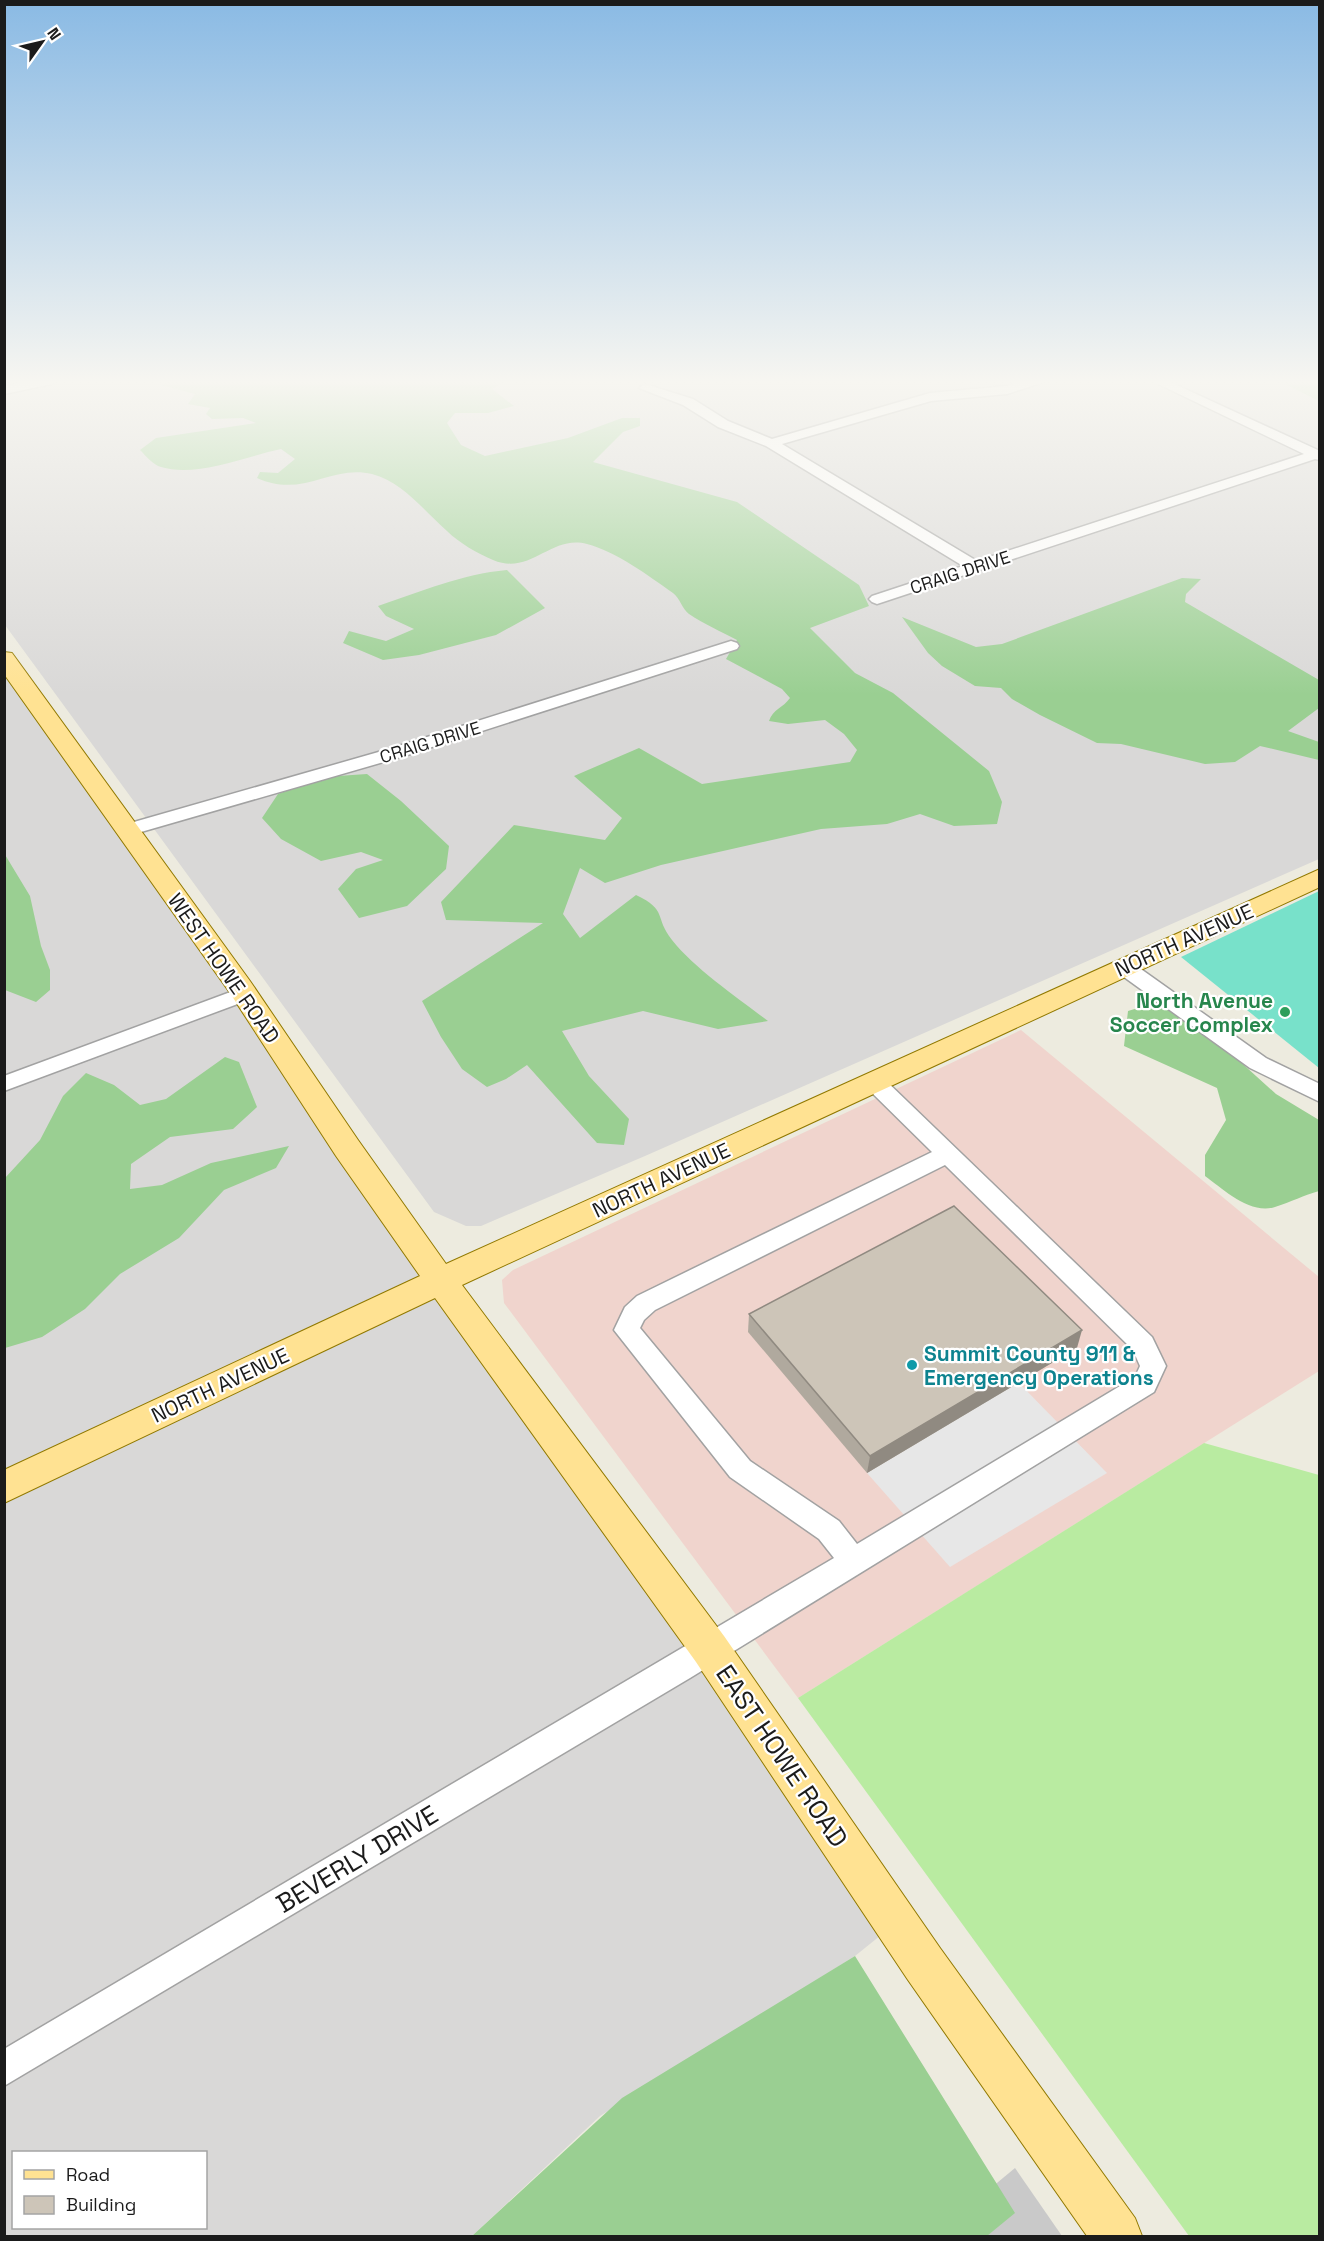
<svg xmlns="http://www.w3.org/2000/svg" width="1324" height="2241" font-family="'Space Grotesk',sans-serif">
<rect width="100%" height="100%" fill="#edebdf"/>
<!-- residential -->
<path fill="#d9d8d7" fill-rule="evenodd" d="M4 381H1319V859L645 1156 481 1226H466L434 1212 5 625Z
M4 658 896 1923 855 1956 600 2116 472 2236H5ZM14 2152H206V2228H14Z"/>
<!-- commercial -->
<path fill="#f0d4cd" d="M1021 1030 1319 1277V1371L798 1698 504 1303 502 1280 513 1270Z"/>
<!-- religious -->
<path fill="#c9c9c9" d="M1015 2168 1062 2236H933Z"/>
<!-- grass -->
<path fill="#b9eba1" d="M1204 1443 1319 1475V2236H1189L798 1698Z"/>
<!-- forest -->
<path fill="#9acf92" d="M168 381H258L262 384 282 381H506L492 389 514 406 488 413H455L447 423 461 445 485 456 568 438 622 418H640V426L623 432 593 462 737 502 859 585 869 606 810 628 855 673 893 693 989 771 1002 802 997 824 954 826 920 814 887 824 821 829 661 865 605 883 580 868 563 914 580 938 636 895C668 910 654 917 672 940 695 969 738 998 768 1021L718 1029 643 1011 562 1031 589 1076 629 1119 624 1145 597 1143 527 1065 506 1079 487 1087 462 1069 441 1037 422 1001 543 923 446 920 441 902 514 825 605 840 622 818 574 776 639 748 702 784 850 762 857 750 844 734 825 720 788 724 769 721C773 709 783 708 790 698L782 689 726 659 737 640C722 632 704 624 689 614 682 609 680 598 673 593 649 576 615 551 587 544 551 534 531 576 493 560 477 553 459 543 447 531 424 511 403 482 372 474 331 464 303 499 257 478L260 472 278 473 295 459 281 449C247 456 196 478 161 467 153 465 146 456 140 450L156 438 256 423 243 418 212 419 206 414 210 408 188 404 195 394 161 385Z
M1280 381 1319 383V401L1283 383Z
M507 570 545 608 496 635 419 655 383 660 343 643 349 631 386 641 414 629 386 616 378 606C420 592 462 574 507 570Z
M1182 578 1201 579 1186 594 1185 602 1319 680V708L1288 731 1319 742V760L1260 746 1235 762 1205 764 1121 744 1097 743 1040 715 1012 699 1001 688 975 686 942 666 928 653 902 617 976 647 1002 644Z
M367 774 401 801 449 846 446 869 407 906 359 918 338 889 356 869 383 860 361 852 321 861 281 839 262 818 278 794 323 777Z
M4 853 30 896 41 946 50 970V990L36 1002 5 990Z
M1161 1001 1224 1047 1276 1094 1319 1120V1191C1304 1195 1291 1202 1275 1207 1250 1215 1223 1189 1205 1176V1155L1226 1120 1217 1088 1124 1046 1128 1011Z
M225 1057 239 1062 257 1107 233 1129 170 1137 131 1164 130 1189 162 1185 211 1163 289 1146 276 1168 224 1190 179 1238 120 1274 85 1309 42 1337 5 1348V1178L40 1140 63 1096 86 1073 114 1085 140 1105 166 1099Z
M855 1956 1015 2213 987 2236H472L622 2098Z"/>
<!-- pitch -->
<path fill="#78e1ca" d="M1319 891V1068L1181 957Z"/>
<!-- parking -->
<path fill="#e7e7e7" d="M1018 1382 1107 1473 950 1567 867 1473Z"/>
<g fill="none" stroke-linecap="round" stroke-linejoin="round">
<!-- minor casing -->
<g stroke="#a2a2a2" stroke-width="3">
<path id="minor" d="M30 381H54L52 384 4 394V386Z
M1027 381H1047L1007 394 931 401 782 444 977 561 1304 454 1152 381H1168L1320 451V460L1315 459 877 604 872 602 869 599 872 596 963 566 766 446 718 427 683 405 639 388 645 384 693 399 728 421 772 439 930 393 1007 386Z
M731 641 737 643 739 646 737 649 401 757 134 834H120L118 830 120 826 389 749Z
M1124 960 1131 962 1266 1058 1320 1084V1102L1250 1068 1117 972 1114 967 1117 962Z
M244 987 251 989 254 994 251 999 4 1091V1076Z
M874 1074 882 1077 1152 1337 1166 1366 1154 1392 690 1678 4 2086V2049L834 1558 819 1539 730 1477 614 1330 625 1307 637 1296 932 1152 866 1087 863 1082 866 1077ZM945 1165 1133 1350 1140 1366 1135 1377 857 1544 839 1521 750 1461 640 1328 644 1320 655 1310Z"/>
</g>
<!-- major casing -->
<g stroke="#917900" stroke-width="2">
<path id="major" d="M4 652 12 653 250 981 358 1140 446 1264 1320 869V887L462 1285 724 1636 940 1948 1135 2218 1142 2236H1087L908 1980 696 1662 435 1298 4 1503V1470L420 1276 336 1156 230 993 4 674Z"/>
</g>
<!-- minor -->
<use href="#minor" fill="#fff" fill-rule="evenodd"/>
<!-- major -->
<use href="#major" fill="#ffe292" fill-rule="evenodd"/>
</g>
<!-- wall -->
<path fill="#b0a99e" d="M749 1314 1077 1348 867 1473 748 1332Z"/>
<!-- shaded-wall -->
<path fill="#908a81" d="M1082 1330 1077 1348 867 1473 870 1456Z"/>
<!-- building -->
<path fill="#cdc5b8" stroke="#908a81" stroke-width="1.5" d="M954 1206 1082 1330 870 1456 749 1314Z"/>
<!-- sky -->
<linearGradient id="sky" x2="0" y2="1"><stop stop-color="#8abae4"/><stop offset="0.55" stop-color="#f7f6f1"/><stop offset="1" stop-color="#f7f6f1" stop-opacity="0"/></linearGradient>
<rect width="1324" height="695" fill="url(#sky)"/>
<!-- markers -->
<circle fill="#2e9e5b" stroke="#fff" stroke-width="2" cx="1285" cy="1012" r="6"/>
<circle fill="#0f9aa8" stroke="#fff" stroke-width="2" cx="912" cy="1365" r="6"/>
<g text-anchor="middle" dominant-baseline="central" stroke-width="4.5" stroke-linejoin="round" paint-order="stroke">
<!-- far-street labels -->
<g font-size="18" fill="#1b1b1b" stroke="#fff">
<text transform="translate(960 572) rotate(-18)">CRAIG DRIVE</text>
<text transform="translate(430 742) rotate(-17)">CRAIG DRIVE</text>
</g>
<!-- street labels -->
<g font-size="21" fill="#1b1b1b" stroke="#fff">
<text transform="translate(1184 940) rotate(-24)">NORTH AVENUE</text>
<text transform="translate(224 968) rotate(55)">WEST HOWE ROAD</text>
<text transform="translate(661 1180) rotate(-25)">NORTH AVENUE</text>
<text transform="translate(220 1385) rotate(-25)">NORTH AVENUE</text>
</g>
<!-- leisure labels -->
<g font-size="21" font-weight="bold" fill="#27864d" stroke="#fff" text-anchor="end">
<text x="1273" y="1000">North Avenue<tspan x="1273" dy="24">Soccer Complex</tspan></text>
</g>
<!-- culture labels -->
<g font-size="21" font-weight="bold" fill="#0d838f" stroke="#fff" text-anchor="start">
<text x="924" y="1353">Summit County 911 &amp;<tspan x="924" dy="24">Emergency Operations</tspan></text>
</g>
<!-- near-street labels -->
<g font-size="26" fill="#1b1b1b" stroke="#fff">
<text transform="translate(782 1756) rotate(56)">EAST HOWE ROAD</text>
<text transform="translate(357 1859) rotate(-31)">BEVERLY DRIVE</text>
</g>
</g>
<!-- border -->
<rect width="1324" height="2241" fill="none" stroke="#1b1b1b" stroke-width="12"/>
<!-- legend -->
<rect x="12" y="2151" width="195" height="78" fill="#ffffff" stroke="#a4a4a4" stroke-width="1.5"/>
<rect x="24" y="2170" width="30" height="9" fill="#ffe292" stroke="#a4a4a4" stroke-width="1.5"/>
<text x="66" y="2181" font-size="18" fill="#1b1b1b">Road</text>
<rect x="24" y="2196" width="30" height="18" fill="#cdc5b8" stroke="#a4a4a4" stroke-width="1.5"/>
<text x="66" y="2211" font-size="18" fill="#1b1b1b">Building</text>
<!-- north arrow -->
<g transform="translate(42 42) rotate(56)" stroke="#ffffff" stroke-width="4.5" paint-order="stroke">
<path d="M0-4.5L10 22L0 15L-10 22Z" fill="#1b1b1b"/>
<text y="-9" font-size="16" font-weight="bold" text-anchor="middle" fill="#1b1b1b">N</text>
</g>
</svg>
